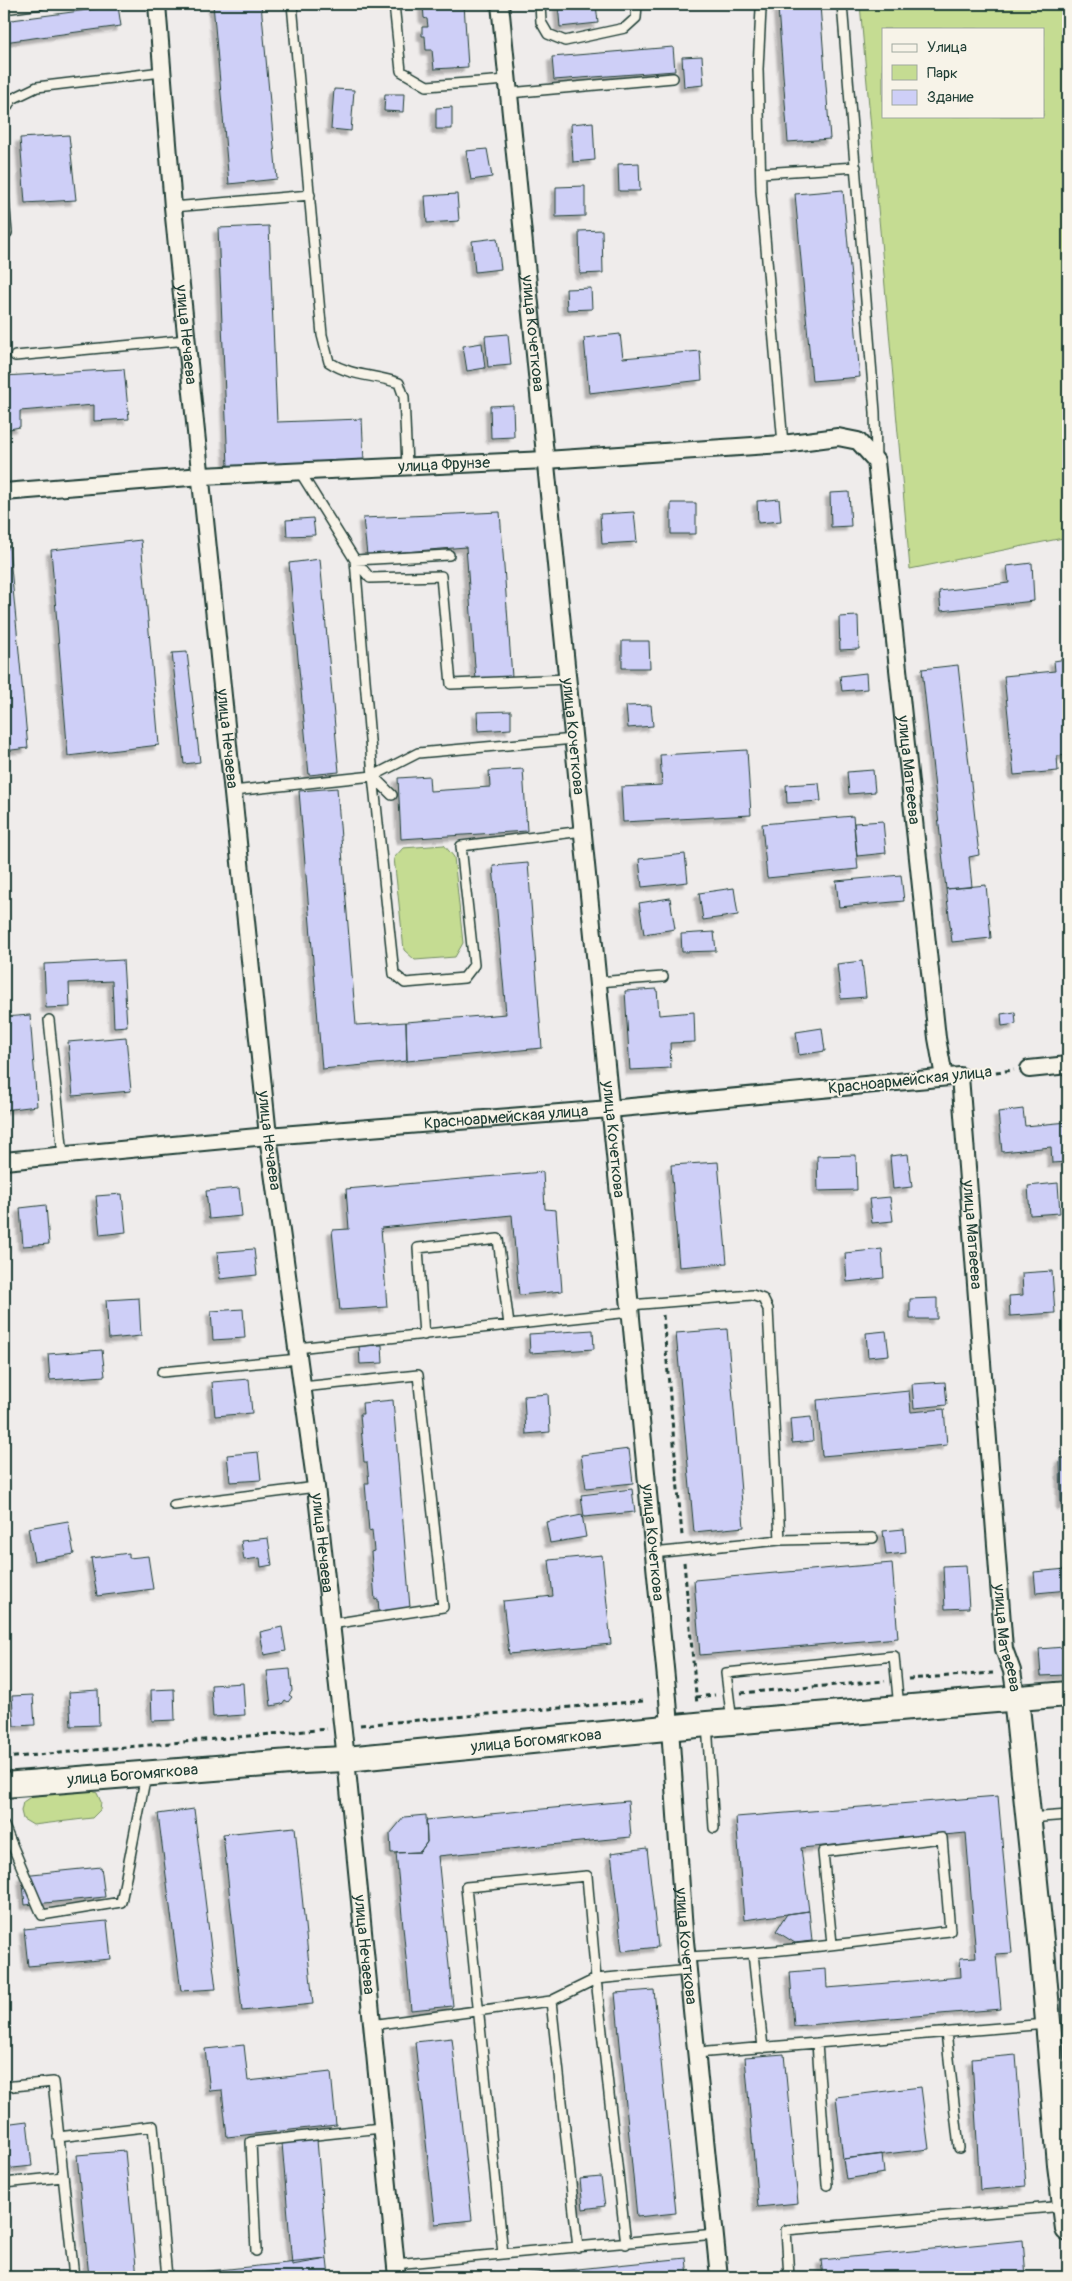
<svg xmlns="http://www.w3.org/2000/svg" width="1072" height="2281" font-family="Pangolin,sans-serif">
<defs>
<filter id="shadow"><feDropShadow dx="-4.5" dy="4.5" stdDeviation="1" flood-color="#0004"/></filter>
</defs>
<rect width="100%" height="100%" fill="#efeceb"/>
<filter id="ink" filterUnits="userSpaceOnUse"><feTurbulence type="fractalNoise" baseFrequency=".02" numOctaves="2"/><feDisplacementMap in="SourceGraphic" scale="10" xChannelSelector="R" yChannelSelector="G"/><feConvolveMatrix kernelMatrix="1 2 1 2 8 2 1 2 1" color-interpolation-filters="sRGB"/></filter>
<g filter="url(#ink)">
<!-- green -->
<path fill="#c5dc92" stroke="#728c63" fill-rule="evenodd" d="M860 4H1068V537L910 569ZM883 29H1043V116H883Z
M444 845 454 857 463 943 455 957 415 960 404 950 394 858 403 848Z
M90 1790 97 1793 101 1802 100 1810 92 1818 33 1825 23 1819 21 1811 23 1802 32 1796Z"/>
<!-- building -->
<path fill="#cecff7" stroke="#1f3d34" filter="url(#shadow)" d="M213 4H261L277 179 229 184Z
M423 4H464L468 67 434 69 432 50H426L425 36H422V27H428L427 19 424 18Z
M558 4H596L598 23 560 27Z
M820 5 830 139 788 142 778 8Z
M118 6 121 26 4 42V21Z
M673 47 675 71 554 80 552 57Z
M702 56 704 85 684 87 682 57Z
M334 89 354 90 351 131 331 129Z
M385 94H404L403 112 384 111Z
M452 107V129H436V108Z
M593 122 595 160 573 162 571 124Z
M69 135 76 200 25 203 20 138Z
M487 149 492 177 471 180 466 151Z
M639 163 640 191H619L618 164Z
M585 186V216L556 217V187Z
M843 190 860 377 812 381 795 194Z
M457 194 459 221 427 223 425 196Z
M269 226 277 422 362 419 364 461 228 466 218 228Z
M602 230 603 273 580 274 579 231Z
M497 238 501 269 475 272 472 241Z
M591 288 592 309 567 310 566 289Z
M508 334 511 365 488 367 485 336Z
M620 334 623 358 700 351 702 380 589 393 584 338Z
M482 343 485 368 467 371 463 346Z
M124 369 129 419 94 421V405L20 411V427L4 430V376Z
M513 405 514 437 491 438 490 406Z
M849 492 851 526 831 527 830 493Z
M779 499 781 521 758 523 757 501Z
M671 503H696V534H671Z
M500 512 512 677 476 680 466 547 367 555 363 518Z
M634 512 637 542 602 544 600 514Z
M313 518 315 535 287 536 286 520Z
M141 540 159 745 68 756 51 550Z
M4 546H9L28 748 4 751Z
M320 559 339 772 309 775 289 563Z
M1032 563 1034 601 941 611 939 591 1009 583 1007 566Z
M858 616 859 649 840 650 839 617Z
M622 641H649L650 668H622Z
M187 652 200 762 184 764 172 653Z
M1066 659 1068 755 1057 756 1058 771 1014 775 1004 676 1055 671 1054 661Z
M958 665 979 855 969 857 972 887 946 889 922 669Z
M866 673 867 689 842 691 840 676Z
M651 705 653 726 628 728 626 706Z
M511 711V729L478 731 477 712Z
M747 750 751 815 623 822 621 787 662 785 660 755Z
M523 769 527 831 401 839 398 778 429 776 430 791 490 787 489 771Z
M873 770 875 792 849 794 847 772Z
M819 783 821 801 787 803 786 785Z
M337 788 356 1025 406 1022 407 1061 322 1069 299 791Z
M853 816 858 869 767 878 762 824Z
M883 821 886 853 857 856 854 823Z
M685 854 688 882 642 887 639 859Z
M528 863 542 1048 407 1061 406 1022 506 1014 493 866Z
M901 875 904 901 839 907 836 881Z
M986 885 991 938 952 942 946 889Z
M734 888 738 915 703 920 699 893Z
M670 898 675 929 644 934 639 903Z
M714 932 716 951 682 952 681 934Z
M123 960 127 1026 114 1027 112 981 69 983 70 1007 46 1008 44 964Z
M862 961 866 997 841 999 837 964Z
M657 989 659 1015 694 1012 695 1042 670 1043 671 1068 630 1070 625 991Z
M1015 1012 1016 1024 1002 1026 1001 1014Z
M30 1015 37 1106 4 1110V1017Z
M822 1028 825 1051 799 1055 796 1032Z
M126 1037 131 1091 73 1096 68 1042Z
M1023 1109 1025 1126 1068 1122V1162L1052 1163 1051 1147 1002 1152 998 1112Z
M908 1154 912 1187 893 1189 890 1156Z
M856 1155 857 1190 818 1191 817 1156Z
M718 1162 727 1263 679 1267 671 1165Z
M543 1172 545 1209 556 1210 562 1291 519 1295 512 1215 381 1228 387 1307 340 1310 332 1230 349 1229 346 1189Z
M1058 1183 1060 1213 1030 1215 1028 1186Z
M239 1188 242 1216 209 1219 206 1191Z
M122 1194 126 1232 100 1235 96 1196Z
M890 1197 893 1221 872 1223 869 1199Z
M46 1205 49 1244 23 1246 20 1208Z
M254 1249 257 1275 220 1279 217 1252Z
M882 1249 884 1278 847 1282 845 1253Z
M1052 1271 1055 1313 1010 1316 1009 1296 1023 1295 1022 1273Z
M139 1298 141 1336 109 1339 106 1300Z
M937 1298V1319H910V1299Z
M243 1309 245 1338 213 1340 211 1311Z
M727 1329 744 1527 694 1532 676 1333Z
M593 1330 594 1349 530 1353 529 1334Z
M886 1331 889 1355 868 1357 866 1333Z
M382 1345 383 1363 360 1364 359 1346Z
M102 1350 105 1376 50 1380 48 1354Z
M249 1379 252 1413 215 1416 212 1382Z
M945 1382 947 1405 914 1408 912 1384Z
M909 1391 911 1412 944 1409 947 1445 822 1456 817 1400Z
M548 1394 550 1432 526 1434 524 1396Z
M393 1400 410 1608 379 1611 378 1599 375 1600 371 1552 374 1551 372 1530 369 1531 365 1483H369L367 1462H364L360 1414H363L362 1403Z
M811 1417 813 1441 792 1443 790 1419Z
M629 1449 633 1483 586 1488 581 1455Z
M258 1452 261 1480 230 1482 227 1455Z
M1060 1458H1068V1505H1061Z
M632 1489 635 1512 584 1517 581 1495Z
M582 1515 586 1537 550 1543 546 1522Z
M68 1521 74 1554 34 1561 28 1528Z
M904 1529 906 1553 886 1555 883 1531Z
M268 1538 272 1565 261 1567 260 1558 244 1560 241 1541Z
M129 1553V1558L148 1556 153 1589 97 1596 91 1558Z
M602 1555 611 1644 509 1654 503 1601 553 1596 549 1560Z
M892 1563 898 1638 700 1655 694 1580Z
M966 1565 969 1608 945 1609 943 1566Z
M1066 1569 1068 1590 1036 1593 1034 1572Z
M282 1627 286 1651 264 1655 260 1632Z
M1064 1647 1066 1675 1041 1676 1039 1649Z
M290 1669 292 1691 289 1695 292 1697 288 1702 285 1700 282 1704 271 1706 267 1671Z
M243 1683 245 1715 213 1717 211 1685Z
M174 1689 175 1720 152 1721 151 1690Z
M98 1690 99 1725 71 1726 69 1692Z
M33 1695 35 1725 14 1726 12 1696Z
M998 1796 1012 1953 996 1954 1001 2009 794 2026 790 1972 826 1969 827 1988 961 1977 960 1958 976 1957 966 1833 801 1848 809 1911 744 1920 736 1817Z
M628 1801 631 1837 438 1856 453 2006 411 2010 396 1853 420 1852 427 1842 426 1820Z
M194 1809 216 1989 181 1991 158 1814Z
M426 1815 427 1842 420 1852 391 1853 390 1834 404 1817Z
M295 1827 313 2004 242 2011 223 1834Z
M647 1848 658 1947 622 1951 611 1853Z
M101 1867 105 1897 25 1905 22 1875Z
M809 1911 812 1941 795 1943 776 1931 787 1914Z
M107 1921 111 1959 28 1966 24 1929Z
M654 1990 676 2213 637 2217 615 1993Z
M452 2038 472 2220 435 2224 415 2042Z
M244 2045 248 2081 331 2072 336 2125 227 2137 222 2090 210 2091 205 2049Z
M784 2054 798 2203 758 2207 745 2057Z
M1016 2055 1026 2186 980 2190 972 2059Z
M921 2087 929 2149 843 2159 836 2097Z
M27 2121 32 2166 4 2169V2124Z
M317 2140 327 2259 292 2265 282 2143Z
M125 2151 137 2277H89L77 2155Z
M882 2154 884 2173 846 2179 843 2159Z
M601 2177 605 2206 583 2209 580 2179Z
M1023 2240 1026 2277H823L821 2260Z
M686 2258 688 2277H499Z
M327 2259 329 2277H190L189 2273Z"/>
<g fill="none" stroke-linecap="round" stroke-linejoin="round">
<!-- lane casing -->
<g stroke="#1f3d34" stroke-width="12">
<path id="lane" d="M292 4 322 335 329 362C352 377 373 374 399 383L404 397 407 466
M394 4 401 71 427 86 507 80
M540 4 541 22 548 34 565 41 625 28 636 18 637 4
M765 4 761 9 758 69 761 191 783 444
M842 4 875 412 876 460
M4 9 41 4
M509 93 673 78
M4 111 12 99 37 87 162 72
M762 173 856 167
M4 198 7 233
M173 207 310 195
M15 356 187 340
M300 472 355 560 370 578 441 576 451 684 568 679
M449 555 355 560 373 776 394 974 405 983 464 978 474 965 461 846 583 831
M373 776 392 795
M233 791 373 776 418 753 574 739
M597 982 663 977
M49 1020 63 1155
M630 1305 752 1295 763 1299 768 1309 780 1540 653 1553
M424 1335 418 1248 498 1239 509 1325
M297 1348 630 1312
M162 1372 299 1359
M302 1387 418 1375 443 1607 331 1624
M174 1505 316 1487
M780 1540 873 1538
M732 1722 726 1673 894 1656 899 1708
M707 1724 714 1828
M1029 1818 1068 1815
M4 1826 42 1915 121 1902 146 1775
M753 1953 763 2048
M687 1957C775 1953 863 1941 950 1931L942 1838 823 1852 832 1944
M551 2001 578 2248
M371 2025 551 2001 596 1979 690 1970
M946 2032 959 2148
M817 2043 827 2185
M696 2053 1047 2024
M4 2087 53 2082 74 2277
M58 2137 153 2126 167 2277
M4 2183 63 2177
M256 2251 251 2142 381 2128
M503 2254 466 1887 587 1876 596 1979 626 2244
M395 2264 715 2234
M789 2277 786 2230 1064 2206"/>
</g>
<!-- street casing -->
<g stroke="#1f3d34" stroke-width="20">
<g id="street">
<path id="s1" d="M157 4 173 207 268 1136 316 1487 346 1759 397 2277"/>
<path id="s2" d="M500 4 621 1215 668 1699 684 1931 719 2277"/>
<path id="s3" d="M4 492 202 476 546 460 783 444 838 437 858 441 876 461 937 1038 944 1077"/>
<path d="M1029 1069 1068 1065"/>
<path id="s4" d="M4 1161 268 1136 610 1109 960 1076 1004 1649 1012 1671 1016 1697"/>
</g>
</g>
<!-- secondary casing -->
<g stroke="#1f3d34" stroke-width="28">
<g id="secondary">
<path d="M1016 1697 1042 1950 1060 2165 1068 2229"/>
<path id="s5" d="M4 1785 302 1761 346 1759 707 1724 1068 1694"/>
</g>
</g>
<!-- path -->
<path stroke="#1f3d34" stroke-width="3" stroke-dasharray="5 4" stroke-linecap="butt" d="M978 1074 1014 1070
M663 1315 682 1536
M684 1562 697 1705
M908 1679 993 1673
M741 1693 885 1681
M696 1697 715 1695
M360 1725 643 1701
M4 1758 327 1729"/>
<!-- lane -->
<use href="#lane" stroke="#f7f3e8" stroke-width="9"/>
<!-- street -->
<use href="#street" stroke="#f7f3e8" stroke-width="16"/>
<!-- secondary -->
<use href="#secondary" stroke="#f7f3e8" stroke-width="24"/>
</g>
</g>
<g text-anchor="middle" dominant-baseline="central" stroke-width="4" stroke-linejoin="round" paint-order="stroke">
<!-- street labels -->
<g font-size="16" fill="#1f3d34" stroke="#f7f3e8">
<text stroke="none"><textPath href="#s2" startOffset="331">улица Кочеткова</textPath></text>
<text stroke="none"><textPath href="#s1" startOffset="332">улица Нечаева</textPath></text>
<text stroke="none"><textPath href="#s3" startOffset="441">улица Фрунзе</textPath></text>
<text stroke="none"><textPath href="#s2" startOffset="736">улица Кочеткова</textPath></text>
<text stroke="none"><textPath href="#s1" startOffset="738">улица Нечаева</textPath></text>
<text stroke="none"><textPath href="#s3" startOffset="1194">улица Матвеева</textPath></text>
<text transform="translate(910 1080) rotate(-6)">Красноармейская улица</text>
<text stroke="none"><textPath href="#s4" startOffset="504">Красноармейская улица</textPath></text>
<text stroke="none"><textPath href="#s2" startOffset="1141">улица Кочеткова</textPath></text>
<text stroke="none"><textPath href="#s1" startOffset="1142">улица Нечаева</textPath></text>
<text stroke="none"><textPath href="#s4" startOffset="1119">улица Матвеева</textPath></text>
<text stroke="none"><textPath href="#s1" startOffset="1548">улица Нечаева</textPath></text>
<text stroke="none"><textPath href="#s2" startOffset="1546">улица Кочеткова</textPath></text>
<text stroke="none"><textPath href="#s4" startOffset="1524">улица Матвеева</textPath></text>
<text stroke="none"><textPath href="#s5" startOffset="534">улица Богомягкова</textPath></text>
<text stroke="none"><textPath href="#s5" startOffset="129">улица Богомягкова</textPath></text>
<text stroke="none"><textPath href="#s1" startOffset="1952">улица Нечаева</textPath></text>
<text stroke="none"><textPath href="#s2" startOffset="1951">улица Кочеткова</textPath></text>
</g>
</g>
<!-- margin -->
<rect width="1072" height="2281" fill="none" stroke="#f7f3e8" stroke-width="20"/>
<rect x="10" y="10" width="1052" height="2261" fill="none" stroke="#1f3d34" stroke-width="2" filter="url(#ink)"/>
<!-- legend -->
<rect x="882" y="28" width="162" height="90" fill="#f7f3e8" stroke="#a1aaa0"/>
<rect x="892" y="44" width="25" height="8" fill="#f7f3e8" stroke="#a1aaa0"/>
<text x="927" y="52" font-size="15" fill="#1f3d34">Улица</text>
<rect x="892" y="65" width="25" height="15" fill="#c5dc92" stroke="#a1aaa0"/>
<text x="927" y="78" font-size="15" fill="#1f3d34">Парк</text>
<rect x="892" y="90" width="25" height="15" fill="#cecff7" stroke="#a1aaa0"/>
<text x="927" y="102" font-size="15" fill="#1f3d34">Здание</text>
</svg>
